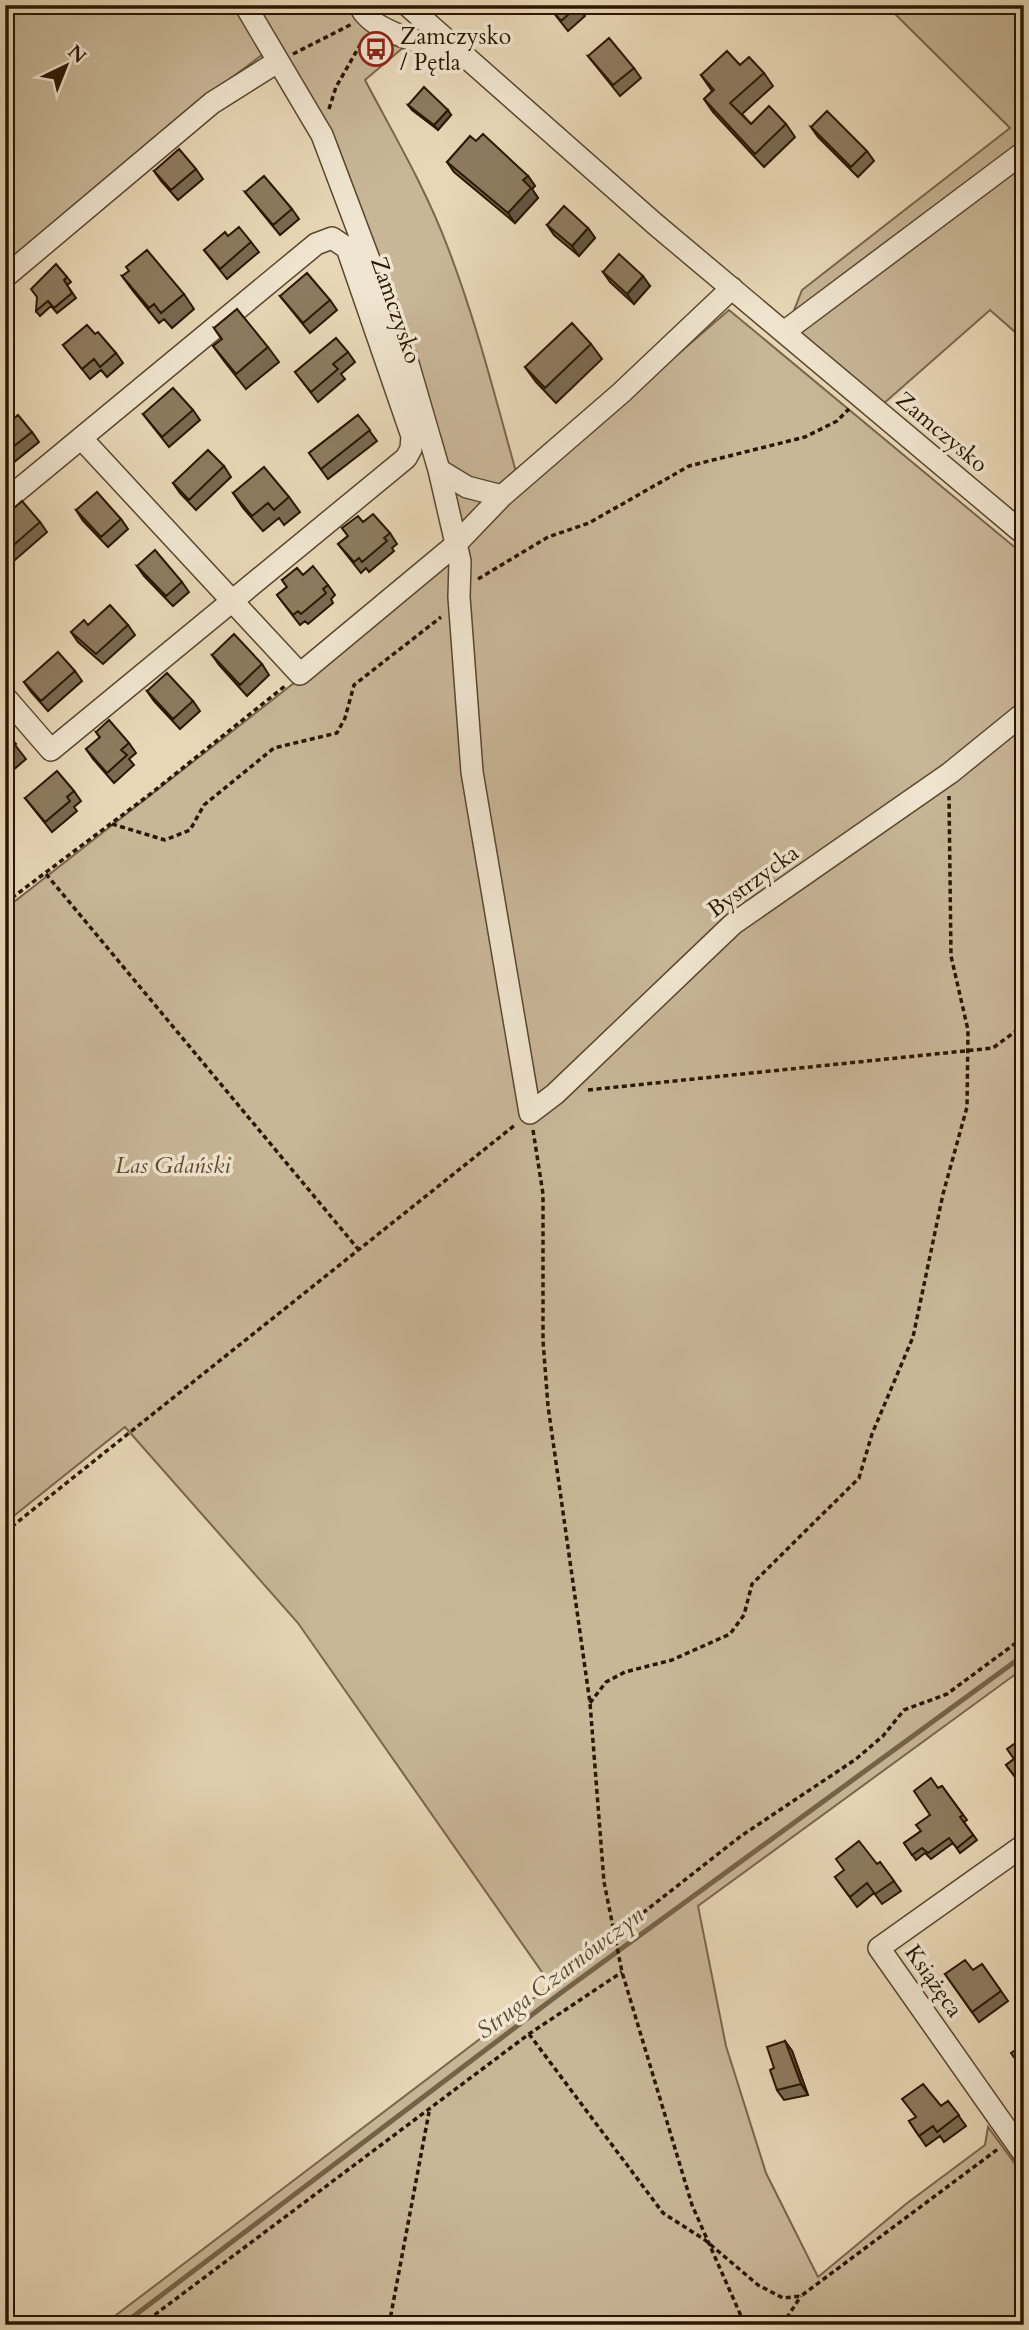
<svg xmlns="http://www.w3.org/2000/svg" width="1029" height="2330" font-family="Cardo,serif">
<rect width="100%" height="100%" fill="#e8d7b6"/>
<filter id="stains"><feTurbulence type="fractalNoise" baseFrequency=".00286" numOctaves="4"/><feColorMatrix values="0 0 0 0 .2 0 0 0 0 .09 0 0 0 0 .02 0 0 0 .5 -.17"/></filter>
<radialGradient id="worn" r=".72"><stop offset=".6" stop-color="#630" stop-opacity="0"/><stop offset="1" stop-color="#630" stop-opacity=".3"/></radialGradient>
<!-- green -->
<path fill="#c8b697" stroke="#79664c" stroke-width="2" d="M5 5H349L387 36 405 46 365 80C394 135 426 189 448 248 478 326 498 408 521 490L729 310 1024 555V1668L698 1906 726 2046 766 2173 818 2277 906 2204 985 2145 988 2127 1024 2176V2325H103L551 1985 298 1623 125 1427 5 1523V906L10 905 441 568 465 558 443 446 416 354 335 139 278 43 203 99 5 266Z
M886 5H1024V340L990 310 882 405 789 323 802 290 1010 128Z"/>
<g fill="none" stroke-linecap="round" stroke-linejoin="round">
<!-- stream -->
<path stroke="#756348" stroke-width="5" d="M122 2325 562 1992 1024 1655"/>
<!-- minor casing -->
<g stroke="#5a472e" stroke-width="24">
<path id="minor" d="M245 5 322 135 407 360 439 470 460 561 459 597 472 772 530 1113 555 1094 733 924 950 773 1024 713
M360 5C367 31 430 45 454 53
M407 5 655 224 1024 534
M5 277 212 103 277 62
M784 332 1024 152
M81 438 300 674 454 546 502 496 621 393 732 288
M439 470 467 487 502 496
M5 501 316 244 332 238 347 248 412 436 411 449 406 458 51 750 5 697
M1024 1845 879 1948 1024 2154"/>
</g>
<!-- path -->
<path stroke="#2a1700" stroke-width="3.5" stroke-dasharray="5 3.5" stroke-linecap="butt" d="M293 54 352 24
M329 109 336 87 364 38
M478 579 548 537 589 523 689 466 805 437 837 421 849 409
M112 824 165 840 190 830 204 805 274 748 337 733 345 718 354 685 441 617
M46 874 358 1249
M5 903 149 795 285 686
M588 1090 993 1048 1024 1025
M533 1130 543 1194V1341L548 1406 590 1703 604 1882 622 1972 692 2205 745 2325
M5 1532 515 1125
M590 1703 606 1682 625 1672 672 1660 730 1634 744 1615 752 1584 859 1478 872 1434 913 1337 943 1194 967 1107 968 1030 951 956 949 796
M614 1930 626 1926 741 1836 856 1759 883 1736 904 1710 947 1694 1024 1637
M529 2034 663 2213 705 2240 758 2285 783 2298 801 2296 998 2149
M141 2325 529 2034 622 1972
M389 2325 429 2112
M782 2325 801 2296"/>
<!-- minor -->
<use href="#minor" stroke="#f0e5d0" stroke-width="21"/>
</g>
<!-- wall -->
<path fill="#796a52" stroke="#2a1700" stroke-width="2" d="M550 5H591L582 13 585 16 568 31 549 7Z
M588 56 634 68 641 78 620 96Z
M740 65 764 73 773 86 742 114 751 124H786L795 137 764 167 713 112 704 99 712 91 701 75Z
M408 105 451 115 438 130 412 110Z
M811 127 867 151 874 161 858 177 818 137Z
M476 141 528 176 535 186 532 189 538 198 515 223 454 172 447 162Z
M196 169 203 179 178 200 161 181 154 171Z
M245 192 292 209 299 219 280 235Z
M547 225 588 228 595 238 579 256 554 235Z
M228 236 251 242 259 252 227 279 204 250Z
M603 272 650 286 634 304 610 282Z
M122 276 184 294 194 309 172 328 164 319 159 323 133 291Z
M67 277 71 282 67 285 76 298 57 313 51 306 40 316 36 311Z
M280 296 330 300 337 310 310 333Z
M214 328 268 347 279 362 246 389 224 361 213 346 222 340Z
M95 334 116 353 123 363 107 377 101 370 90 379 63 345Z
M591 344 602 359 556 403 536 382 525 367Z
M348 352 355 362 341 374 345 379 318 402 295 372Z
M193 410 200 420 169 447 143 414Z
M358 415 377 441 328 479 309 453Z
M5 426 32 432 39 442 8 467 5 463Z
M224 466 231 477 196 510 180 493 173 483Z
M233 493 289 497 300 512 284 525 279 518 263 531 243 508Z
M76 510 121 519 128 529 108 547 83 521Z
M5 516 40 522 47 532 15 560 5 550Z
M363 522 390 533 397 544 392 548 394 551 369 572 366 568 361 573 338 544 348 536 342 528Z
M137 566 182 582 189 592 173 606 144 576Z
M303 575 328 585 335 595 331 599 333 603 308 624 305 621 300 625 277 595 287 587 282 580Z
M88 625H128L135 635 103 664 78 642 71 632Z
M212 655 262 664 269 675 247 696 219 665Z
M75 671 82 681 48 711 31 692 24 682Z
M147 691 193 701 200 711 180 729 154 701Z
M5 732 26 759 5 777Z
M96 732 129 743 136 753 129 759 134 765 114 783 93 759 86 749 100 738Z
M74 791 81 801 74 807 77 811 52 832 25 798Z
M1024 1737V1789L1006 1765 1014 1759Z
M942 1786 967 1820 964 1822 977 1840 960 1853 953 1843 931 1859 925 1853 916 1860 904 1843 921 1831 930 1815 938 1788Z
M880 1862 901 1891 882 1904 874 1893 857 1907 835 1877 877 1864Z
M982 1964 1008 2001 979 2022 945 1974 973 1970Z
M785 2041 792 2051 808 2095 784 2100 777 2090 774 2068Z
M948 2101 966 2126 944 2142 940 2136 926 2146 909 2121 941 2106Z"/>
<!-- shaded-wall -->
<path fill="#635642" stroke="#2a1700" stroke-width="2" d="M448 110 451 115 438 130 434 125Z
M528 176 535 186 532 189 538 198 515 223 508 213 523 180Z
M588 228 595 238 579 256 572 246Z
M643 276 650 286 634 304 627 294Z
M785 2041 792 2051 808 2095 801 2084Z"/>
<!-- building -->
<path fill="#8d7b5f" stroke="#2a1700" stroke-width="2" d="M550 5H577L578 6 561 21 549 7Z
M609 38 634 68 613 85 588 56Z
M727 51 740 65 749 57 764 73 730 103 751 124 769 106 786 124 755 154 704 99 714 90 701 75Z
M424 87 448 110 434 125 408 105Z
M827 111 867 151 851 167 811 127Z
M483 134 528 176 523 180 531 188 508 213 447 162 470 136 476 141Z
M179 149 196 169 171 190 154 171Z
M264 176 292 209 273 225 245 192Z
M564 206 588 228 572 246 547 225Z
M239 227 251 242 220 269 204 250 225 232 228 236Z
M147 250 184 294 161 313 154 304 149 308 122 276 129 271 126 267Z
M619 254 643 276 627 294 603 272Z
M56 264 67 277 64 280 72 293 54 308 48 301 36 311 37 297 31 289Z
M307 273 330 300 303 323 280 296Z
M237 309 268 347 236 374 213 346 222 339 214 328Z
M572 323 591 344 545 388 525 367Z
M87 325 95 334 98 332 116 353 100 367 94 359 82 369 63 345Z
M336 338 348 352 333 364 338 369 311 392 295 372Z
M173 388 193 410 162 437 143 414Z
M18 415 32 432 5 453V426Z
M358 415 370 430 321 469 309 453Z
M208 450 224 466 189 500 173 483Z
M264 467 289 497 274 510 268 503 252 516 233 493Z
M97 492 121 519 101 537 76 510Z
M22 501 40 522 8 550 5 547V516Z
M373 514 390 533 384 538 387 541 362 562 359 558 354 562 338 544 348 536 342 528 358 516 363 522Z
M155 550 182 582 166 596 137 566Z
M313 566 328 585 323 589 326 593 301 614 298 611 293 615 277 595 287 587 282 580 297 568 303 575Z
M110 605 128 625 96 654 71 632 84 620 88 625Z
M234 634 262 664 240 685 212 655Z
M58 652 75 671 41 701 24 682Z
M167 673 193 701 173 719 147 691Z
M109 720 129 743 121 750 127 755 107 773 86 749 100 737 96 732Z
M5 732 16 744 5 753Z
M57 771 74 791 67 797 70 801 45 822 25 798Z
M1024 1737V1774L1017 1779 1006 1765 1014 1759 1007 1749Z
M931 1778 938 1788 942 1786 963 1815 960 1817 973 1835 957 1848 949 1838 928 1853 922 1848 912 1855 904 1843 921 1831 916 1825 930 1815 914 1791Z
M859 1841 877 1864 880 1862 894 1881 875 1894 867 1883 850 1897 835 1877 844 1870 836 1859Z
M965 1960 973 1970 982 1964 1001 1991 972 2012 945 1974Z
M785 2041 801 2084 777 2090 770 2070 774 2068 767 2047Z
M1024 2044V2083L1017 2074 1023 2070 1011 2053Z
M923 2084 941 2106 948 2101 959 2115 937 2132 933 2126 919 2136 909 2121 916 2117 902 2099Z"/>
<!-- icons -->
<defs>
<g id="bus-ring" transform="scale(1.75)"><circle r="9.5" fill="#f0e5d0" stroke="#8f2418" stroke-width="1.5"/><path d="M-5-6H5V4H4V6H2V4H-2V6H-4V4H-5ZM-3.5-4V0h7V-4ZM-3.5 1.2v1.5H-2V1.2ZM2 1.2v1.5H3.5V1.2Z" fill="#8f2418"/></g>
</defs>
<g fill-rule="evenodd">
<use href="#bus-ring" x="376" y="49"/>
</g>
<g text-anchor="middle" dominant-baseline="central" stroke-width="7" stroke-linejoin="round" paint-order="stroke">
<!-- poi labels -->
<g font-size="23" fill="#2a1700" stroke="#f0e5d0" text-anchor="start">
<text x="400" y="36">Zamczysko<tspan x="400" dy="26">/ Pętla</tspan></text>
</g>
<!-- street labels -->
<g font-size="23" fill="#2a1700" stroke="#f0e5d0">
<text transform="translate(396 310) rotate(71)">Zamczysko</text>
<text transform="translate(942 432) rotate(40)">Zamczysko</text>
<text transform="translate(753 881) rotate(-36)">Bystrzycka</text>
<text transform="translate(934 1981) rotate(55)">Książęca</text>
</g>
<!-- park labels -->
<g font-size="23" font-style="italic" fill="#59472d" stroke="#f0e5d0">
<text x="173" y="1165">Las Gdański</text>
</g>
<!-- water labels -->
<g font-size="24" font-style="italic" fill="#5c4a30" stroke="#f0e5d0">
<text transform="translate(560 1973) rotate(-37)">Struga Czarnówczyn</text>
</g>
</g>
<!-- margin -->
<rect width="1029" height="2330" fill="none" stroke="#e8d7b6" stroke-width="28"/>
<rect x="7" y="7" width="1015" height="2316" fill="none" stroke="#2a1700" stroke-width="3.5"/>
<rect x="14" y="14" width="1001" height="2302" fill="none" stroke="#2a1700" stroke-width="2"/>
<!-- north arrow -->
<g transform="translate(66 66) rotate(43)" stroke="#f0e5d0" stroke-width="5" paint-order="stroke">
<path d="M0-5L12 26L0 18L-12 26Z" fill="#2a1700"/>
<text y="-10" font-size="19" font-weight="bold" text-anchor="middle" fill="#2a1700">N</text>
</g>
<rect width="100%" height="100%" filter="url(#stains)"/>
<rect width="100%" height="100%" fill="url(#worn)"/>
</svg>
